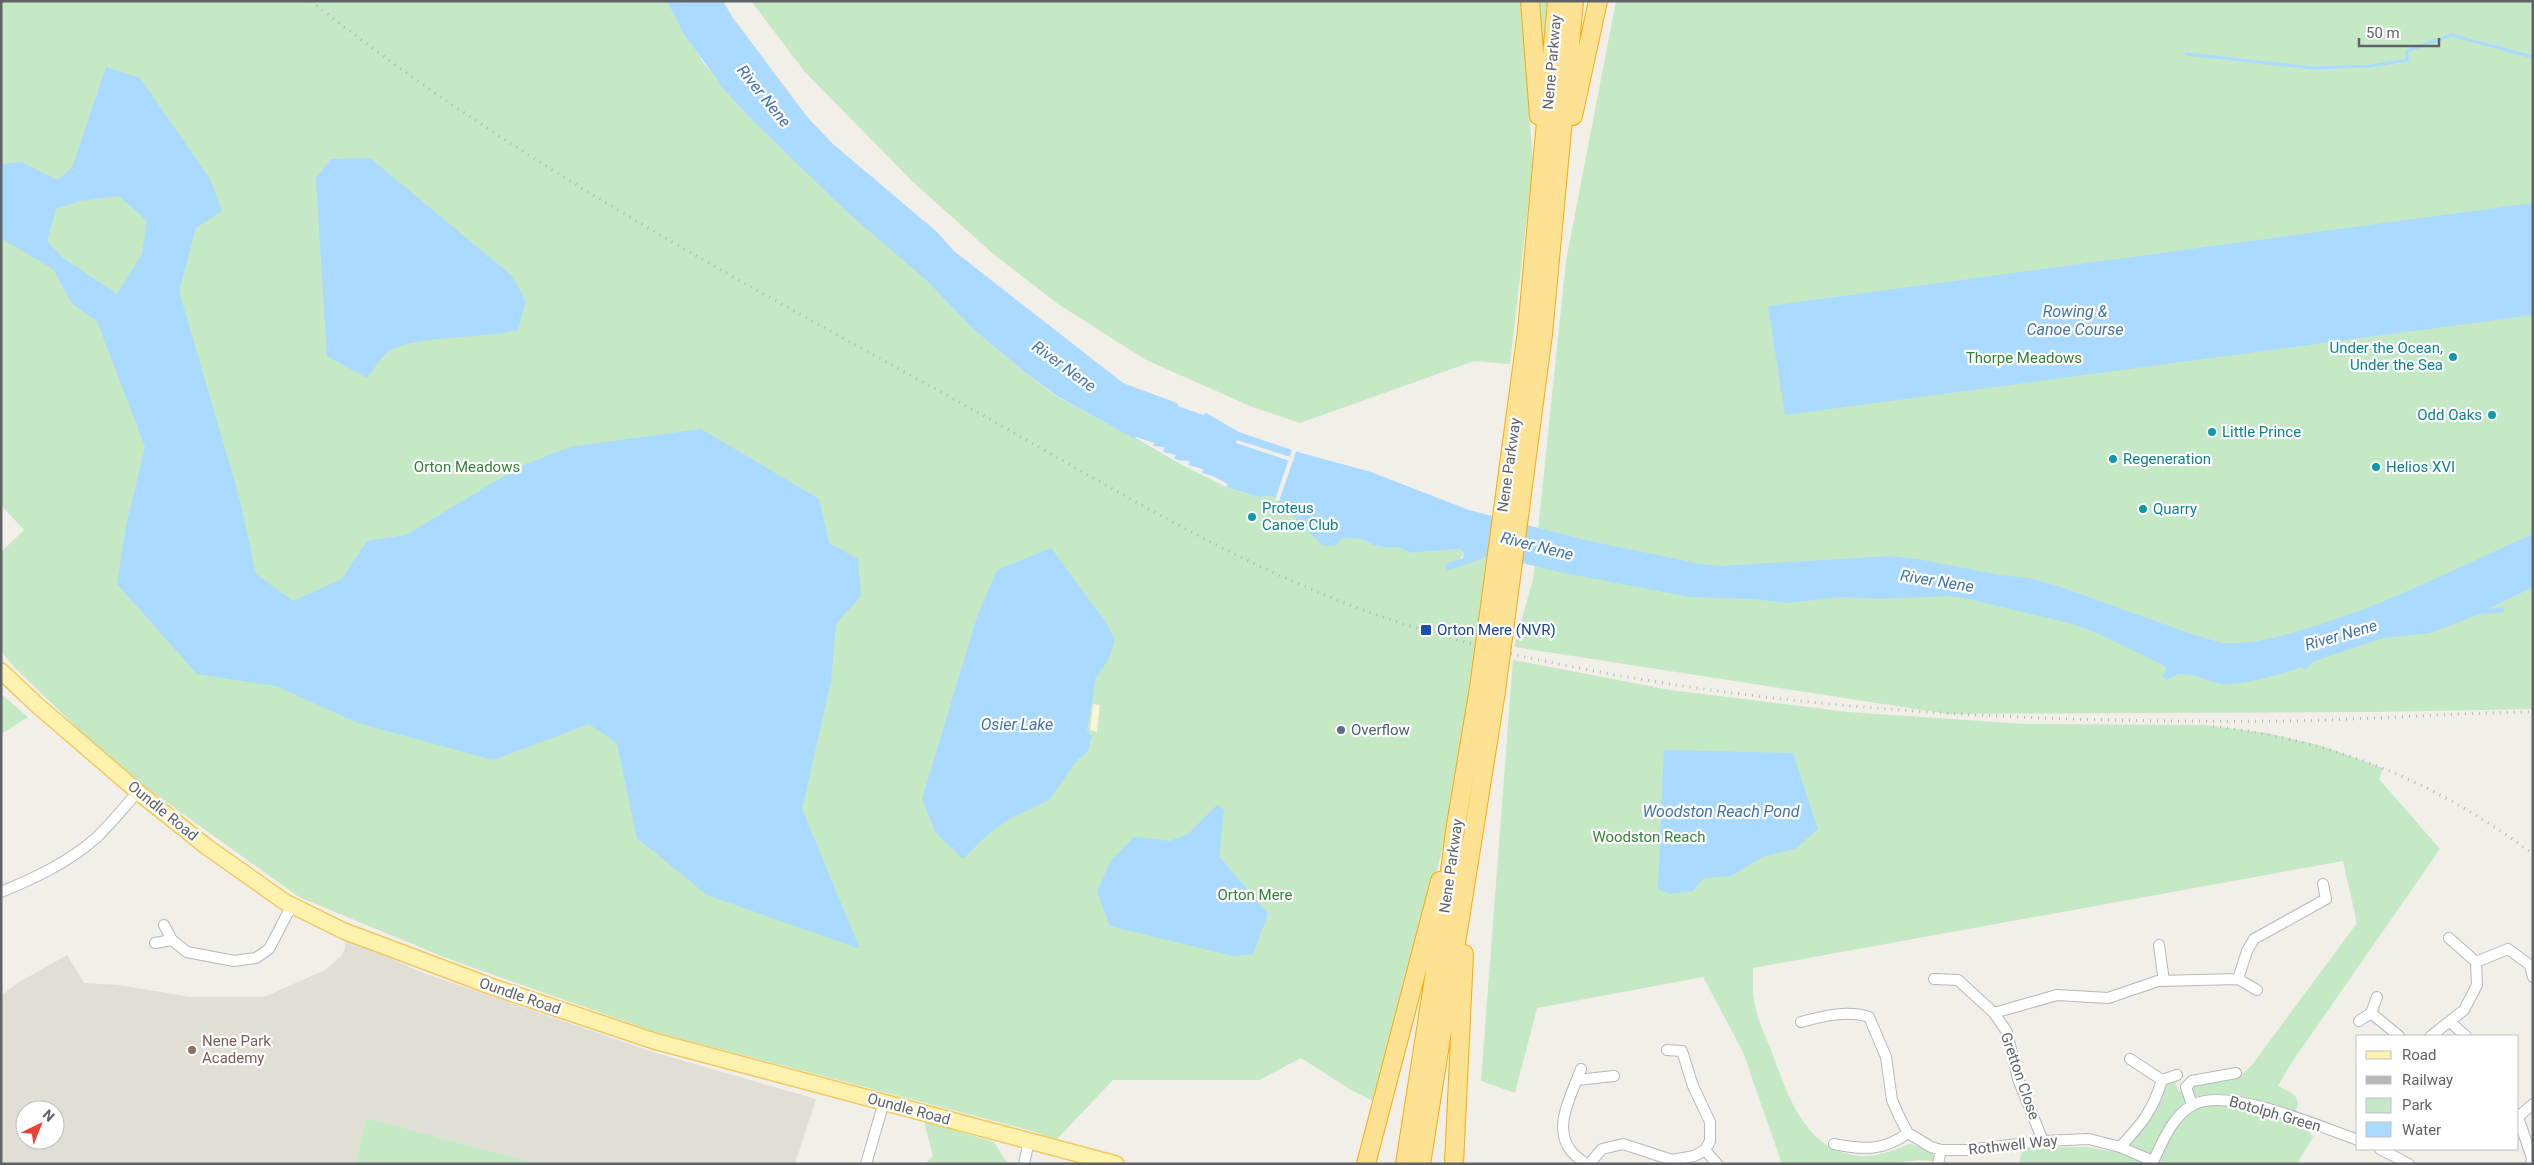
<svg xmlns="http://www.w3.org/2000/svg" width="2534" height="1165" font-family="Roboto,sans-serif">
<rect width="100%" height="100%" fill="#f1efe8"/>
<!-- education -->
<path fill="#e1ded6" fill-rule="evenodd" d="M344 938 421 972 650 1051 816 1099 795 1164H539L366 1118 355 1164H1V996L16 984 67 955 84 983 118 985 192 997H264L325 970 341 956 345 948ZM25 1110H55V1140H25Z"/>
<!-- green -->
<path fill="#c5e8c5" d="M1 1H667L704 64 749 117 926 280 974 330 1025 372 1056 396 1080 409 1225 487 1259 497 1273 496 1322 543 1337 542 1342 538 1361 539 1373 545 1389 548 1399 547 1410 553 1460 549 1465 552 1459 560 1445 564 1487 557 1469 729 1448 827 1377 1103 1351 1090 1301 1058 1259 1080H1113L1056 1140 1032 1131 652 1031 446 958 299 897 119 768 16 669 1 652V552L24 530 1 505Z
M751 1H1521L1533 163 1510 364 1474 361 1300 423 1250 406 1146 360 1058 304 991 252 912 181 805 72Z
M1539 1H1552L1545 99Z
M1616 1H2533V709L2375 712 1948 714 1514 647 1533 579 1566 261Z
M1513 660 1670 690 1848 712 2025 724 2204 725 2267 733 2322 746 2383 768 2379 779 2440 849 2290 1065 2278 1086C2299 1096 2303 1099 2291 1121L2307 1128 2313 1137 2297 1164H2019L2021 1153 2029 1148 2086 1147 2114 1152C2144 1132 2153 1113 2168 1081L2174 1080 2179 1092C2188 1088 2199 1081 2209 1080 2233 1078 2232 1085 2252 1065L2357 923 2343 861 1753 968C1753 983 1752 996 1756 1010 1759 1024 1766 1037 1771 1050 1784 1085 1799 1134 1836 1150 1865 1162 1884 1154 1910 1144L1931 1151 1934 1156 1933 1161 1919 1160 1886 1164H1782L1743 1052 1703 977 1537 1008 1515 1093 1481 1081Z
M1 694 28 717 1 734Z
M366 1118 539 1164H355Z
M924 1121 994 1142 1008 1164H925L933 1156Z"/>
<!-- sand -->
<path fill="#fbf3d9" d="M1093 704 1100 705 1097 732 1090 730Z"/>
<!-- water -->
<path fill="#aadaff" fill-rule="evenodd" d="M667 1H723L733 18 808 118 833 144 937 232 954 251 1123 383 1177 403 1178 406 1203 415 1206 413 1239 432 1298 452 1371 472 1469 510 1585 540 1700 564 1721 566 1892 556 1923 560 1999 575 2029 578 2058 586 2191 634 2222 643C2251 645 2280 637 2308 628 2387 605 2458 567 2533 534V587L2488 609 2503 607 2504 612 2477 615 2430 633 2383 638 2312 662 2306 670 2301 667C2283 674 2240 686 2222 684 2203 681 2183 666 2167 680L2162 676 2166 671 2165 666 2099 634 2073 624 1964 598 1947 596 1879 599 1841 597 1788 603 1753 599 1690 597 1564 573 1492 556C1476 559 1463 567 1447 570L1445 564 1463 558 1464 552 1460 549 1410 553 1399 547 1389 548 1373 545 1361 539 1342 538 1335 546 1322 545 1273 496 1259 497 1226 487 1182 465 1057 396 1025 372 974 330 926 280 845 210 749 117 723 88 684 34ZM1237 440 1294 458 1293 462 1236 443Z
M106 67 140 78 210 179 222 211 196 228 179 291 238 493 256 574 293 601 342 579 367 541 406 535 519 467 570 447 701 429 819 499 829 543 858 559 861 596 836 624 831 681 802 809 860 949 707 895 637 838 617 743 589 724 493 760 358 723 276 686 197 674 117 584 126 526 145 447 97 321 72 304 54 270 1 238V164L21 162 57 180 72 168ZM119 196 147 221 142 254 117 294 62 257 47 241 56 209 80 201Z
M370 158 512 276 526 301 518 330C484 339 415 335 389 351 381 357 373 370 367 378L327 356 316 178 331 159Z
M2533 203V315L1785 415 1768 306Z
M1051 548 1105 621 1115 640 1108 660 1096 678 1087 731 1092 736 1087 753 1078 759 1049 800 1009 819 985 837 963 859 936 833 922 799 978 614 997 570Z
M1664 750 1793 753 1818 829 1795 849 1764 856 1731 876 1704 878 1693 891 1670 894 1658 889Z
M1217 805 1224 810 1219 856 1268 914 1253 954 1233 956 1110 926 1097 892 1110 862 1134 837 1170 841 1188 834Z"/>
<!-- pier -->
<path fill="#f1efe8" d="M1136 437 1155 443 1153 446 1165 447 1163 452 1176 455 1174 458 1178 460 1190 461 1188 465 1203 469 1202 473 1213 476 1228 484 1226 487 1182 465 1135 438Z
M1293 447 1297 449 1279 501 1275 500Z"/>
<g fill="none" stroke-linecap="round" stroke-linejoin="round">
<!-- stream -->
<path stroke="#aadaff" stroke-width="3" d="M2186 54 2313 68 2371 66 2407 60V51L2451 35 2533 57"/>
<!-- street casing -->
<g stroke="#b5b8bc" stroke-width="12">
<path id="street" d="M1 892C35 878 69 862 96 838 111 824 124 807 138 792
M164 925 172 940 187 952 234 961 256 958 269 949 292 905
M2449 938 2476 962 2508 949 2530 965 2533 977
M155 943 172 940
M2159 945 2164 981
M1934 979 1958 980 1994 1013
M2238 979 2257 990
M2377 997 2371 1013 2399 1036
M2359 1021 2371 1013
M1801 1022C1823 1016 1847 1010 1869 1017L1886 1057 1892 1100 1900 1118 1908 1133 1931 1147 1941 1150H1968L2043 1141 2089 1139 2120 1147 2153 1161
M2450 1022 2466 1036
M2431 1036 2464 1010 2477 985 2476 962
M2130 1059 2162 1080
M1581 1069C1572 1094 1552 1127 1571 1151 1575 1156 1581 1160 1586 1164
M1577 1080 1614 1076
M2192 1105 2186 1087 2192 1081 2236 1073
M2518 1117 2532 1158 2531 1164
M2518 1117 2533 1104
M2043 1141 2018 1079 2007 1032 1994 1013 2057 995 2108 998 2158 981 2238 979 2247 951 2254 939 2326 899 2323 884
M1834 1144C1863 1150 1884 1151 1908 1133
M2120 1147C2142 1124 2153 1110 2162 1080L2177 1075
M2380 1149 2409 1164
M1705 1150 1717 1164
M866 1164 884 1102
M1024 1164 1029 1141
M1589 1164 1602 1149 1623 1144 1672 1160 1694 1156 1705 1150 1710 1141V1122L1693 1086 1682 1051 1667 1050
M1938 1164 1941 1150
M2152 1164C2162 1143 2172 1116 2193 1105 2227 1086 2321 1127 2358 1140"/>
</g>
<!-- primary casing -->
<g stroke="#f2c960" stroke-width="18">
<path id="primary" d="M1 671 37 705 138 792 207 847 285 902 344 931 493 987 654 1041 1116 1164"/>
</g>
<!-- highway casing -->
<g stroke="#f9ab00" stroke-width="20">
<path id="highway" d="M1530 1 1539 116
M1573 116 1598 1
M1527 331 1557 1
M1543 334 1574 1
M1366 1164 1440 881
M1405 1164 1447 895 1455 831 1479 688
M1421 1164 1496 691
M1454 1164 1464 954"/>
</g>
<!-- street -->
<use href="#street" stroke="#fff" stroke-width="10"/>
<!-- primary -->
<use href="#primary" stroke="#fff2af" stroke-width="15"/>
<!-- highway -->
<use href="#highway" stroke="#fde293" stroke-width="18"/>
<!-- rail -->
<path stroke="#b6b7b8" stroke-width="3" stroke-dasharray="1 6" stroke-linecap="butt" d="M311 1C513 162 741 281 966 406 1082 470 1195 541 1318 592 1384 620 1454 641 1525 657 1772 711 2027 723 2280 721 2364 720 2448 713 2533 712
M2213 726C2337 742 2432 779 2533 854"/>
<!-- highway-bridge casing -->
<g stroke="#f9ab00" stroke-width="20" stroke-linecap="butt">
<path id="highway-bridge" d="M1479 688 1527 331
M1496 691 1543 334"/>
</g>
<!-- highway-bridge -->
<use href="#highway-bridge" stroke="#fde293" stroke-width="18"/>
</g>
<!-- markers -->
<g fill="#0f9aa8" stroke="#fff" stroke-width="2">
<circle cx="2453" cy="357" r="5"/>
<circle cx="2492" cy="415" r="5"/>
<circle cx="2212" cy="432" r="5"/>
<circle cx="2113" cy="459" r="5"/>
<circle cx="2376" cy="467" r="5"/>
<circle cx="2143" cy="509" r="5"/>
<circle cx="1252" cy="517" r="5"/>
</g>
<rect fill="#1a4fb4" stroke="#fff" stroke-width="2" x="1420" y="624" width="12" height="12" rx="2.5"/>
<circle fill="#5c6f8a" stroke="#fff" stroke-width="2" cx="1341" cy="730" r="5"/>
<circle fill="#8d6e63" stroke="#fff" stroke-width="2" cx="192" cy="1050" r="5"/>
<g text-anchor="middle" dominant-baseline="central" stroke-width="4.5" stroke-linejoin="round" paint-order="stroke">
<!-- street labels -->
<g font-size="15" fill="#5f6368" stroke="#fff">
<text transform="translate(1552 62) rotate(-85)">Nene Parkway</text>
<text transform="translate(1509 465) rotate(-82)">Nene Parkway</text>
<text transform="translate(163 811) rotate(39)">Oundle Road</text>
<text transform="translate(1451 866) rotate(-82)">Nene Parkway</text>
<text transform="translate(520 996) rotate(19)">Oundle Road</text>
<text transform="translate(2020 1076) rotate(71)">Gretton Close</text>
<text transform="translate(909 1109) rotate(15)">Oundle Road</text>
<text transform="translate(2275 1114) rotate(16)">Botolph Green</text>
<text transform="translate(2013 1145) rotate(-6)">Rothwell Way</text>
</g>
<!-- culture labels -->
<g font-size="15" fill="#0d838f" stroke="#fff" text-anchor="start">
<text x="2443" y="348" text-anchor="end">Under the Ocean,<tspan x="2443" dy="17">Under the Sea</tspan></text>
<text x="2482" y="415" text-anchor="end">Odd Oaks</text>
<text x="2222" y="432">Little Prince</text>
<text x="2123" y="459">Regeneration</text>
<text x="2386" y="467">Helios XVI</text>
<text x="1262" y="508">Proteus<tspan x="1262" dy="17">Canoe Club</tspan></text>
<text x="2153" y="509">Quarry</text>
</g>
<!-- park labels -->
<g font-size="15" fill="#348238" stroke="#fff">
<text x="2024" y="358">Thorpe Meadows</text>
<text x="467" y="467">Orton Meadows</text>
<text x="1649" y="837">Woodston Reach</text>
<text x="1255" y="895">Orton Mere</text>
</g>
<!-- transit labels -->
<g font-size="15" fill="#164399" stroke="#fff" text-anchor="start">
<text x="1437" y="630">Orton Mere (NVR)</text>
</g>
<!-- service labels -->
<g font-size="15" fill="#4e5e75" stroke="#fff" text-anchor="start">
<text x="1351" y="730">Overflow</text>
</g>
<!-- education labels -->
<g font-size="15" fill="#785e54" stroke="#fff" text-anchor="start">
<text x="202" y="1041">Nene Park<tspan x="202" dy="17">Academy</tspan></text>
</g>
<!-- water labels -->
<g font-size="16" font-style="italic" fill="#4174aa" stroke="#fff">
<text transform="translate(764 96) rotate(51)">River Nene</text>
<text x="2075" y="311">Rowing &amp;<tspan x="2075" dy="18">Canoe Course</tspan></text>
<text transform="translate(1064 366) rotate(36)">River Nene</text>
<text transform="translate(1537 546) rotate(14)">River Nene</text>
<text transform="translate(1937 581) rotate(9)">River Nene</text>
<text transform="translate(2341 635) rotate(-16)">River Nene</text>
<text x="1017" y="724">Osier Lake</text>
<text x="1721" y="811">Woodston Reach Pond</text>
</g>
</g>
<!-- border -->
<rect width="2534" height="1165" fill="none" stroke="#5f6368" stroke-width="5"/>
<!-- legend -->
<rect x="2356" y="1035" width="162" height="115" fill="#ffffff" stroke="#bfc1c3"/>
<rect x="2366" y="1051" width="25" height="8" fill="#fff2af" stroke="#bfc1c3"/>
<text x="2402" y="1060" font-size="15" fill="#5f6368">Road</text>
<rect x="2366" y="1076" width="25" height="8" fill="#b6b7b8" stroke="#bfc1c3"/>
<text x="2402" y="1085" font-size="15" fill="#5f6368">Railway</text>
<rect x="2366" y="1098" width="25" height="15" fill="#c5e8c5" stroke="#bfc1c3"/>
<text x="2402" y="1110" font-size="15" fill="#5f6368">Park</text>
<rect x="2366" y="1122" width="25" height="15" fill="#aadaff" stroke="#bfc1c3"/>
<text x="2402" y="1135" font-size="15" fill="#5f6368">Water</text>
<!-- north arrow -->
<g transform="translate(40 1125) rotate(43)"><circle r="24" fill="#ffffff" stroke="#bfc1c3"/>
<path d="M0-4L9 19L0 12L-9 19Z" fill="#ea4335"/>
<text y="-8" font-size="14" font-weight="bold" text-anchor="middle" fill="#5f6368">N</text>
</g>
<!-- scale -->
<path d="M2359 38v8h80v-8" fill="none" stroke="#5f6368" stroke-width="2.5"/>
<text x="2366" y="38" font-size="15" fill="#5f6368" stroke="#ffffff" stroke-width="4" paint-order="stroke">50 m</text>
</svg>
